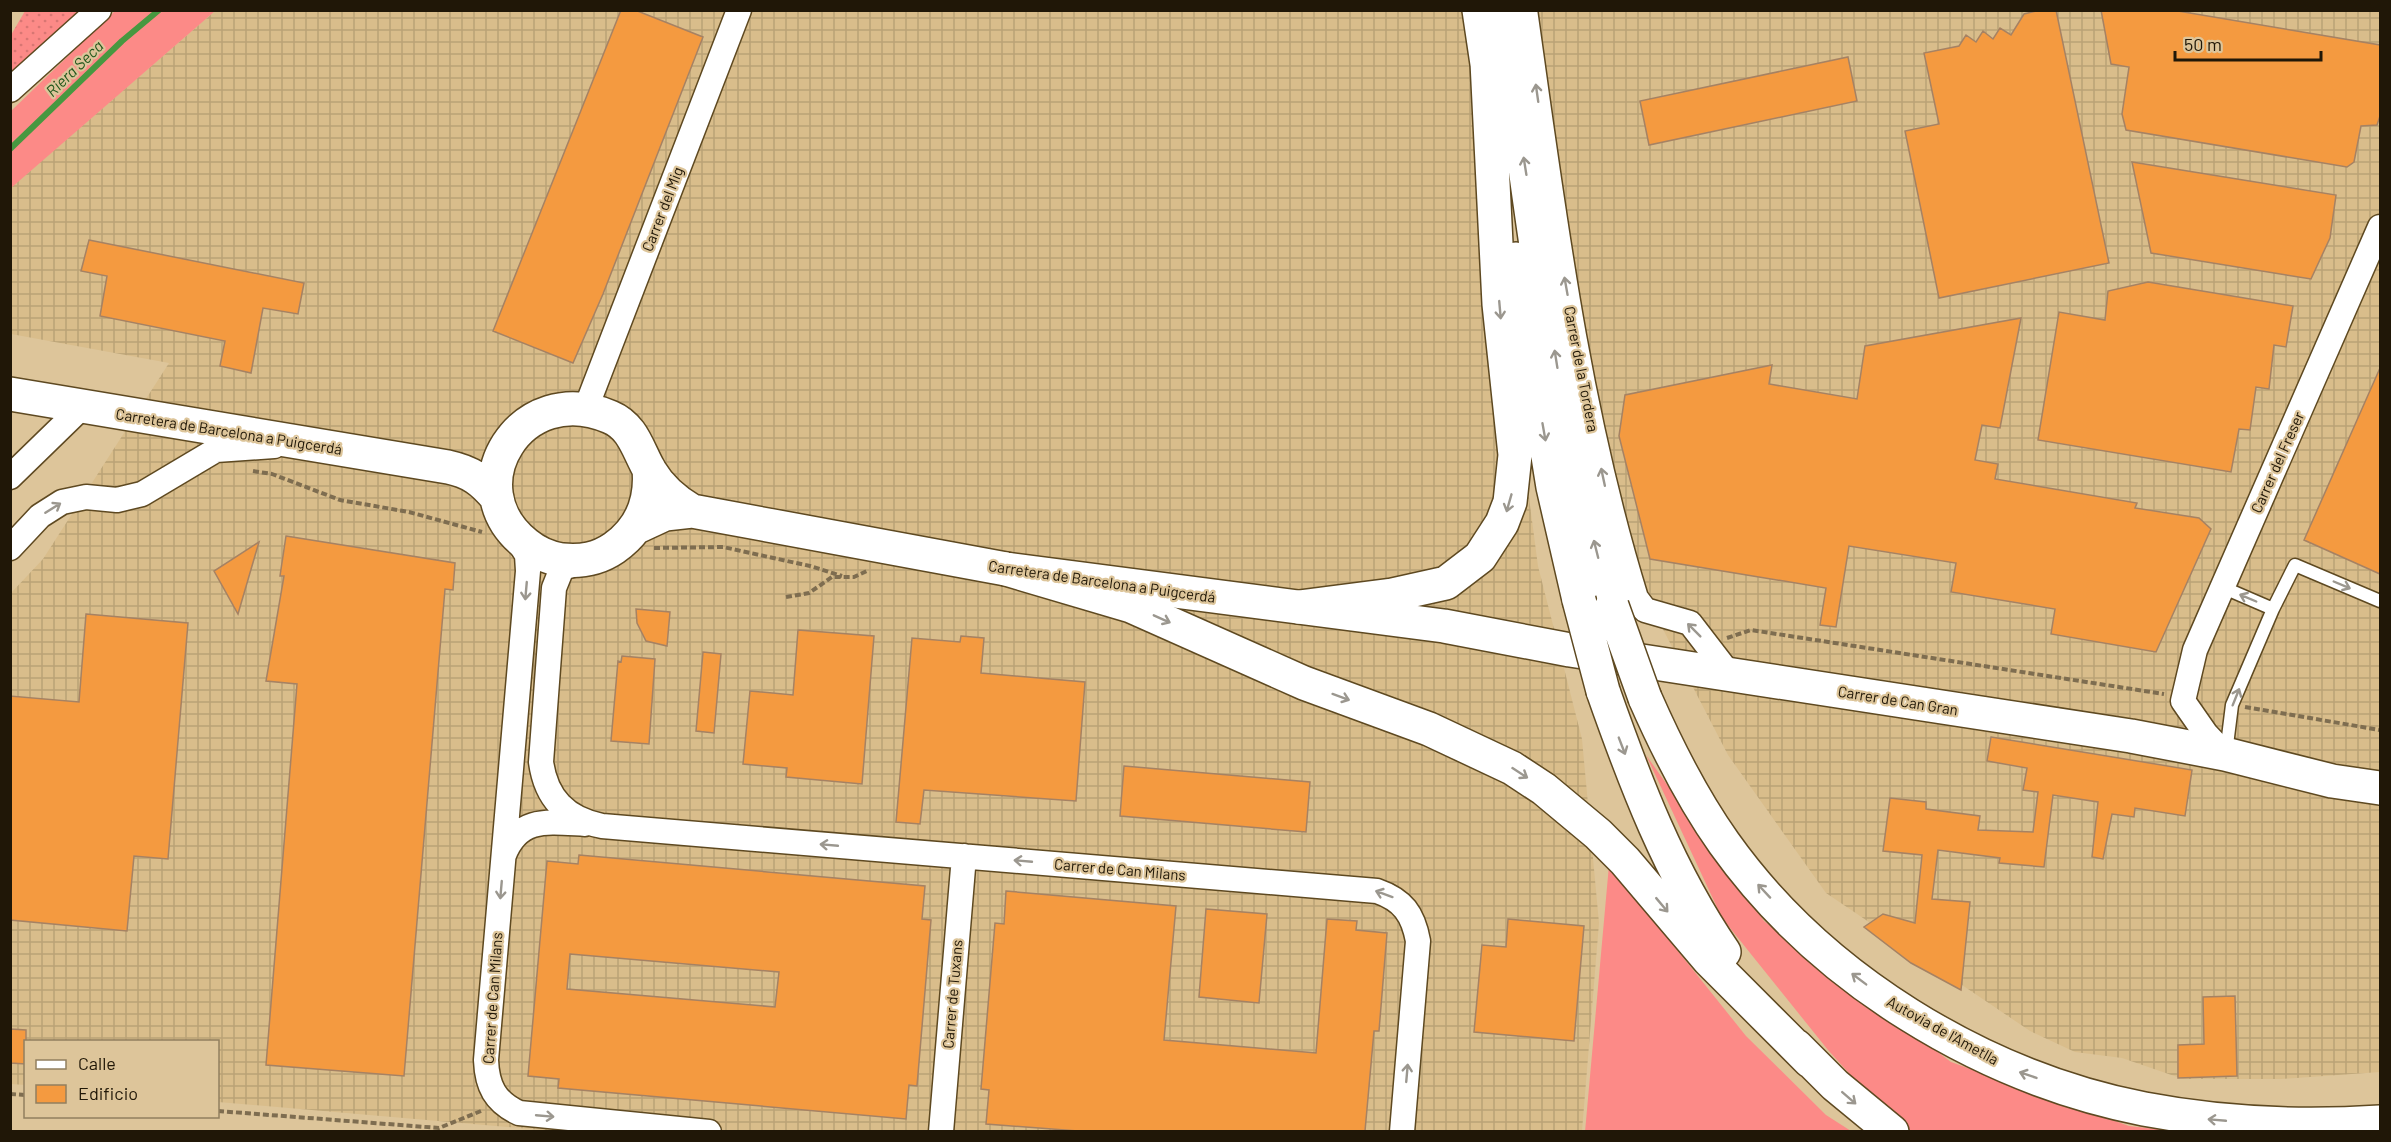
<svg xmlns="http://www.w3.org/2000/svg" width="2391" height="1142" font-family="Barlow,sans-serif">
<defs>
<pattern id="industrial-grid" width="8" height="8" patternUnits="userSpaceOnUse" patternTransform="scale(1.5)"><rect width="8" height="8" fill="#d9bd8b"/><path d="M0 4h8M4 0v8" fill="none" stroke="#baa276"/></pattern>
<pattern id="park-dots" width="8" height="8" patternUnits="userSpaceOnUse" patternTransform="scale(1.5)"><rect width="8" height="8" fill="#fc8a87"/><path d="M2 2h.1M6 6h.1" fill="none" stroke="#d87673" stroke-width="1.8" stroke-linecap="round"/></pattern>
</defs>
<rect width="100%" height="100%" fill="#ddc59a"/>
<!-- industrial -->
<path fill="url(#industrial-grid)" d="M215 11H1465L1538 566 1582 739 1599 923 1582 1131H554L218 1102V1042H26L25 1085 11 1084V593L43 559 169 363 11 334 10 188Z
M1533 11H2380V1072L2281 1079H2183L2122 1058 2075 1052 2030 1031 1826 893 1728 755 1638 581 1591 385Z"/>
<!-- grass -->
<path fill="#fc8a87" d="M115 11H215L11 188V111Z
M1646 755 1764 921 1951 1062 2129 1126 2174 1131H1901L1828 1050 1722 918Z
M1609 865 1746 1036 1826 1115 1851 1131 1585 1132Z"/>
<!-- park -->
<path fill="url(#park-dots)" d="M25 11H84L11 87V35Z"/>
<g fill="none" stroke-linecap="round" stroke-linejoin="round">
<!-- stream -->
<path stroke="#479840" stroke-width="6" d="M10 149 122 41 159 10"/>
</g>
<!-- building -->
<path fill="#f49a40" stroke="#a68263" stroke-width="1.5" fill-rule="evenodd" d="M621 10H635L703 37 603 294 573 363 493 331Z
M2040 10H2056L2109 263 1939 298 1905 131 1939 124 1924 53 1959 46 1966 35 1976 42 1983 31 1993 39 2000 28 2011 35 2024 14Z
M2101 10H2172L2380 45V116L2377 125 2361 126 2354 162 2347 167 2126 130 2122 114 2129 67 2111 64Z
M1848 57 1857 101 1649 145 1640 101Z
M2132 162 2336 195 2330 238 2311 279 2151 253Z
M89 240 304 283 298 314 263 308 251 373 220 366 225 341 100 316 107 276 81 271Z
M2148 282 2293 306 2286 347 2274 345 2269 389 2256 387 2250 430 2239 429 2231 472 2038 440 2059 312 2105 320 2108 291Z
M2021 318 2000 428 1982 425 1975 460 1998 464 1995 479 2137 503 2135 508 2199 518 2211 529 2156 652 2051 634 2055 609 1951 592 1956 563 1849 546 1836 627 1820 625 1826 588 1650 559 1619 436 1625 395 1772 365 1769 384 1857 399 1865 346Z
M2380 368V574L2304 540Z
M286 536 455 563 453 590 445 589 404 1076 266 1065 297 684 266 681 284 576H280Z
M259 542 238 614 214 571Z
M636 609 670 612 667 646 646 641 637 623Z
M86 614 188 623 168 859 134 856 127 931 10 920V696L79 702Z
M798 630 874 636 862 784 786 777 787 768 743 764 750 691 793 695Z
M961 636 984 638 981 673 1085 682 1076 801 924 790 920 824 896 822 912 638 960 642Z
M703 652 721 654 714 733 696 731Z
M622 656 655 659 649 744 611 741 618 661 621 662Z
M1991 737 2192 770 2185 816 2135 808 2134 817 2112 814 2103 859 2092 857 2098 802 2053 795 2044 867 1999 863 2000 858 1938 850 1932 899 1970 902 1961 990 1911 963 1864 927 1883 914 1915 923 1922 855 1883 851 1890 798 1926 802V809L1980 816 1978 830 2033 832 2038 792 2023 790 2027 768 1987 761Z
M1124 766 1310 782 1306 832 1120 816Z
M579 855 925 886 922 919 931 920 917 1086 909 1085 906 1119 558 1088 559 1079 528 1076 547 861 578 864ZM570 954 779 972 775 1007 567 989Z
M1006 891 1176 906 1164 1040 1316 1053 1327 919 1357 921 1356 930 1387 933 1379 1031H1374L1365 1131H1078L986 1124 989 1090 981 1089 995 923 1004 924Z
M1206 909 1267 914 1259 1003 1199 997Z
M1508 919 1584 926 1574 1041 1474 1032 1482 945 1506 947Z
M2235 996 2237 1076 2178 1078V1045L2204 1044 2203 997Z
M10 1029 26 1030V1064L10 1063Z"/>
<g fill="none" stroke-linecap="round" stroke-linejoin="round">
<!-- lane casing -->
<g stroke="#5e4921" stroke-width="15">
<path id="lane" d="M2222 587 2273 609
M2226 753 2232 705 2273 609 2295 565 2380 601"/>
</g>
<!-- street casing -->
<g stroke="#5e4921" stroke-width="27">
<path id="street" d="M1525 10C1553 208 1577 407 1636 598L1645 610 1690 623 1730 675
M10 90 99 10
M586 408 739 10
M10 477 82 407
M516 537 527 555 528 571 486 1060C487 1086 495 1102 519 1113L709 1132
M10 548 40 516 62 502 86 497 117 500 142 494 216 450 274 446
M583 562 562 568 554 588 541 762C546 798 566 819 602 826L1377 891C1403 900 1413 914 1418 941L1402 1132
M2225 754 2206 734 2183 701 2195 650 2380 227
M504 855C519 816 549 822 585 824
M941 1132 964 856"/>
</g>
<!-- secondary casing -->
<g stroke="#5e4921" stroke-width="36">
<path id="secondary" d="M10 394 448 467C471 472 482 480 497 498
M649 469C652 502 641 529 614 548 598 559 582 562 562 560 548 558 537 553 526 544 454 487 521 378 610 417 634 427 638 451 650 471 660 488 675 501 692 511
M637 527 665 514 692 511 1006 569 1444 626 1570 650 2131 736 2225 754 2332 781 2380 788"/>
</g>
<!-- highway casing -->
<g stroke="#5e4921" stroke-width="36">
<path id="highway" d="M1479 10 1490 84
M1503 10C1532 206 1552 417 1612 606
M1516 259 1553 487 1579 600
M1006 569 1131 606 1304 683 1429 729 1512 768 1544 789 1598 834 1625 861 1709 960 1810 1061
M1299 607 1392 595 1446 583 1480 557 1502 523 1510 502 1515 455 1499 304 1487 62
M1603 691C1635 782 1669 872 1724 952
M1645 698C1667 748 1692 798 1724 843 1820 978 1981 1077 2144 1109 2222 1124 2301 1127 2380 1122
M1796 1046 1835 1085 1892 1132"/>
</g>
<!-- path -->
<path stroke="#7e6d50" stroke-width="4" stroke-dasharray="6 3" stroke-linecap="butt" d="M253 471 272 474 340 500 409 512 482 532
M654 548 723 547 810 566 842 576
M786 597 809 593 832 577H854L869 570
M1727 638 1751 630 2164 694
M2245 707 2380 730
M10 1094 26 1095
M218 1111 439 1128 481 1111"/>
<!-- lane -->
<use href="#lane" stroke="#fff" stroke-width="12"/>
<!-- street -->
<use href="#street" stroke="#fff" stroke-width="24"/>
<!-- secondary -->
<use href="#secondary" stroke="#fff" stroke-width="33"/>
<!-- highway -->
<use href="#highway" stroke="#fff" stroke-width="33"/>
<!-- highway-bridge casing -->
<g stroke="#5e4921" stroke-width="36" stroke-linecap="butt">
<path id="highway-bridge" d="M1579 600 1603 691
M1612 606 1645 698"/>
</g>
<!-- highway-bridge -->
<use href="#highway-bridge" stroke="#fff" stroke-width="33"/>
</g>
<!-- one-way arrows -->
<defs><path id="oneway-shaft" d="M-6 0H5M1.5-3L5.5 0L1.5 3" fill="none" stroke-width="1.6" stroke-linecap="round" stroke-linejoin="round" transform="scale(1.5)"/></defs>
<g stroke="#9b978f">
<use href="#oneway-shaft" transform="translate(1537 93) rotate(-98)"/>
<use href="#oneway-shaft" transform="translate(1525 166) rotate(-99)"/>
<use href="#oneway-shaft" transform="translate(1566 286) rotate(-100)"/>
<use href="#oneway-shaft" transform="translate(1500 310) rotate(85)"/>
<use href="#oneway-shaft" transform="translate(1556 359) rotate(-99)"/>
<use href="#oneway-shaft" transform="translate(1544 432) rotate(80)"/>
<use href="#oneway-shaft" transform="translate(1603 477) rotate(-102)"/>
<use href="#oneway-shaft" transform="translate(1509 503) rotate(106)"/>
<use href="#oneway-shaft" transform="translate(53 508) rotate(-32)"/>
<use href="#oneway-shaft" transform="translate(1596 549) rotate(-104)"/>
<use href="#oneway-shaft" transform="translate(2342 585) rotate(23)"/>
<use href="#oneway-shaft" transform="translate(526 591) rotate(95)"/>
<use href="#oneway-shaft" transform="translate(2248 598) rotate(-157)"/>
<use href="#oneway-shaft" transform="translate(1162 619) rotate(24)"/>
<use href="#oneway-shaft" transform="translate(1694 630) rotate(-135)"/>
<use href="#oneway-shaft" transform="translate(1341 697) rotate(20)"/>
<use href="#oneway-shaft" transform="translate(2236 697) rotate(-68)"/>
<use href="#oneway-shaft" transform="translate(1622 746) rotate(69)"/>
<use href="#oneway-shaft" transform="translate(1520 773) rotate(33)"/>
<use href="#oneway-shaft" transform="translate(829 845) rotate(-175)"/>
<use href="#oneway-shaft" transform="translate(1023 861) rotate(-175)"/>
<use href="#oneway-shaft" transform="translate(501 890) rotate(95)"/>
<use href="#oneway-shaft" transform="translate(1764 891) rotate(-133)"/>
<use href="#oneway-shaft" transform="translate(1384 894) rotate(-160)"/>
<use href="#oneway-shaft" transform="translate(1662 905) rotate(50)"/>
<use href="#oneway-shaft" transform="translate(1859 979) rotate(-143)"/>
<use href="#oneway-shaft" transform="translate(1407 1073) rotate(-85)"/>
<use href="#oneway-shaft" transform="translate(2028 1075) rotate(-161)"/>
<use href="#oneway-shaft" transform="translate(1849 1098) rotate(41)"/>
<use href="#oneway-shaft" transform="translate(545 1116) rotate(5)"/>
<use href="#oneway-shaft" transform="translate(2217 1120) rotate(-175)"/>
</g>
<g text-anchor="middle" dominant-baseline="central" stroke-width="4.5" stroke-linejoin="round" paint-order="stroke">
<!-- street labels -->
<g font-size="15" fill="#201707" stroke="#ddc59a">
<text transform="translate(662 209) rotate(-69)">Carrer del Mig</text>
<text transform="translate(1582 369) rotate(79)">Carrer de la Tordera</text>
<text transform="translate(229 431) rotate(9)">Carretera de Barcelona a Puigcerdá</text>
<text transform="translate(2277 462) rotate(-66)">Carrer del Freser</text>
<text transform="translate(1102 581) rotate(8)">Carretera de Barcelona a Puigcerdá</text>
<text transform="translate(1898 700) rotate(9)">Carrer de Can Gran</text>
<text transform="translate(1120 869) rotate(5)">Carrer de Can Milans</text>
<text transform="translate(952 994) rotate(-85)">Carrer de Tuxans</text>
<text transform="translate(492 998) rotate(-86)">Carrer de Can Milans</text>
<text transform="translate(1943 1030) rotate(29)">Autovia de l'Ametlla</text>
</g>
<!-- water labels -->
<g font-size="16" font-style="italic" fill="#21571c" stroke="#ddc59a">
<text transform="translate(74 68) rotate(-44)">Riera Seca</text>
</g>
</g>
<!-- border -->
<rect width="2391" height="1142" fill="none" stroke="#201707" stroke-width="24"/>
<!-- legend -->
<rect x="24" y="1040" width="195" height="78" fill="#ddc59a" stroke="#917f5f" stroke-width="1.5"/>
<rect x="36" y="1060" width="30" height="9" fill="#ffffff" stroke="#917f5f" stroke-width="1.5"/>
<text x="78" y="1070" font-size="18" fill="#201707">Calle</text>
<rect x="36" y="1085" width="30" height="18" fill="#f49a40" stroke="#917f5f" stroke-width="1.5"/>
<text x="78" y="1100" font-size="18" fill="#201707">Edificio</text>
<!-- scale -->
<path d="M2175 51v9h146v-9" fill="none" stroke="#201707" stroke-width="3"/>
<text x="2184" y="51" font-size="18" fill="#201707" stroke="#ddc59a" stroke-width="4.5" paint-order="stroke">50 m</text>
</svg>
